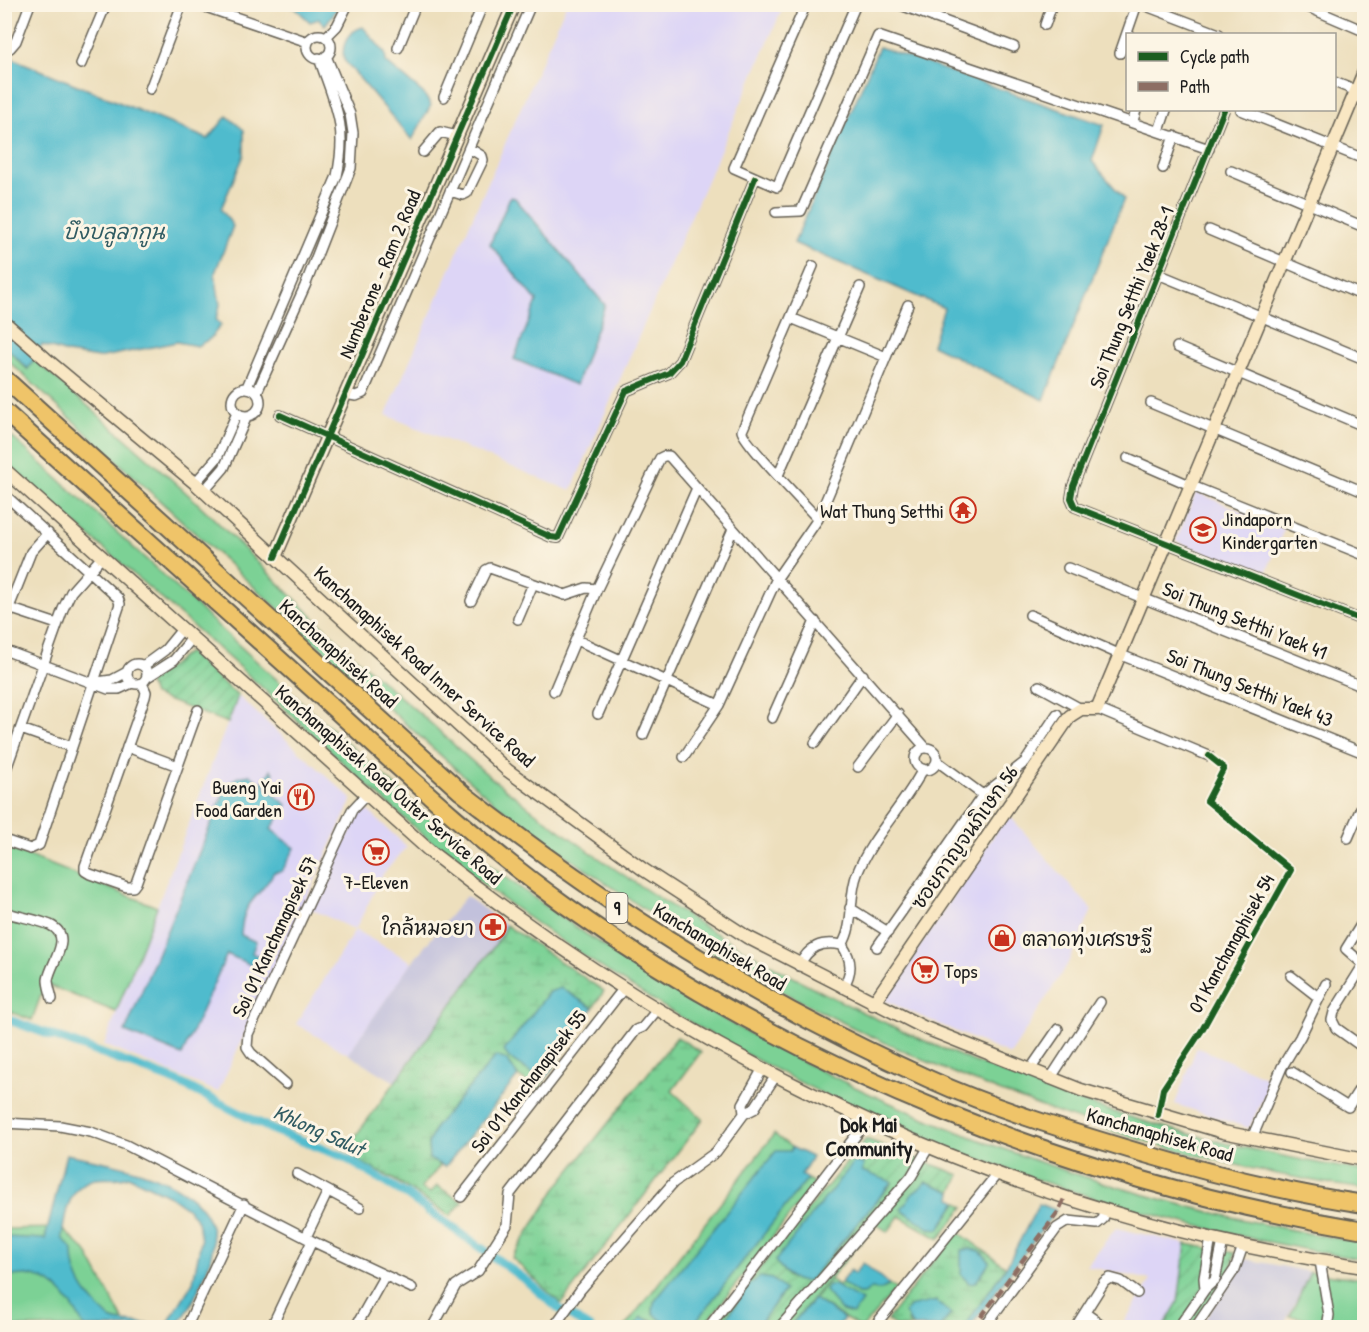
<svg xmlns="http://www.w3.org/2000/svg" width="1369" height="1332" font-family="'Patrick Hand','Playpen Sans Thai',sans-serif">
<defs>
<pattern id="wetland-marsh" width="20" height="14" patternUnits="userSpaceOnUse" patternTransform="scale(1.5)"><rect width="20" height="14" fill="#7cd195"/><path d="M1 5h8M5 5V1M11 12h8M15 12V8" fill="none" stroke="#6bb380"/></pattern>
<pattern id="garden-furrows" width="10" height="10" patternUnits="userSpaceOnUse" patternTransform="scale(1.5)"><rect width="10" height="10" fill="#7cd195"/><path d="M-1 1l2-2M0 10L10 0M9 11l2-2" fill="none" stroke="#6bb380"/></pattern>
</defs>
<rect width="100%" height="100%" fill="#fcf5e5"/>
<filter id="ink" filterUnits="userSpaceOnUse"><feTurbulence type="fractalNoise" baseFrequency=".0167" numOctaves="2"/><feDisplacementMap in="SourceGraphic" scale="12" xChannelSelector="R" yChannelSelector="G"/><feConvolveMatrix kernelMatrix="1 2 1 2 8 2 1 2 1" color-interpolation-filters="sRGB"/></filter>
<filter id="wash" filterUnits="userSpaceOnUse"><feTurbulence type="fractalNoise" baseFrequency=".008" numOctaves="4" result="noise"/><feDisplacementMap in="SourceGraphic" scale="24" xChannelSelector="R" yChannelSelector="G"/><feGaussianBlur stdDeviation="1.35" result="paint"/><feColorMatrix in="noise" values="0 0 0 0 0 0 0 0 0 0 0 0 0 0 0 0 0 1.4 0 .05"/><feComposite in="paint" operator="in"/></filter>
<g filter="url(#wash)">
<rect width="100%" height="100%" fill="#eddfbd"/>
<!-- built -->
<path fill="#ddd5f6" d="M566 5H784L571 491 386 415Z
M1196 492 1284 529 1264 578 1176 541Z
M238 696 352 799 218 1092 104 1045Z
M363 806 407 847 383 874 355 930 412 962 348 1054 296 1024 355 930 311 909Z
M1008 814 1092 910 1067 965 1010 1055 884 1000Z
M1197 1047 1272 1080 1249 1128 1175 1104Z
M1116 1228 1186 1244 1178 1302 1163 1327H1121L1151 1280 1086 1266Z"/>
<!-- industrial -->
<path fill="#c2c1dc" d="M466 896 506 925 500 938 395 1082 348 1054 412 962Z
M1245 1259 1310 1272 1283 1327 1199 1328Z"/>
<!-- green -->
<path fill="#7cd195" stroke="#4c7658" stroke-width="1.5" d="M5 346 27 369 34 359C92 410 151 459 207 512 251 555 294 599 338 641 369 671 402 698 434 726 455 746 476 766 499 784 751 983 1047 1120 1364 1171V1189C1134 1156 909 1067 709 951 671 929 636 903 600 879 564 854 528 830 494 802 455 769 417 734 378 699 252 587 129 472 5 358Z
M4 430C122 534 234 644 352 747 386 778 420 810 456 839 727 1052 1023 1188 1364 1243V1260C1243 1240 1125 1211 1009 1170 982 1160 953 1152 926 1141 777 1078 635 996 504 900 417 835 338 758 258 684 179 613 98 544 18 474L5 462Z
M4 846 157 907 116 1012 45 984 32 1020 5 1010Z
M774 1134 791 1147V1151L654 1302 653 1312 673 1327H661L651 1319 634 1327 624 1328Z
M807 1179 815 1183 703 1327 690 1328Z
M61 1228 86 1251 127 1327H5L4 1229Z
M1310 1272 1364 1279V1327L1290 1316Z
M830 1279 838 1285 841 1282 858 1294H864L871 1289 880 1290 890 1285 896 1289 863 1327H859L814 1299Z"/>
<!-- wetland -->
<path fill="url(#wetland-marsh)" stroke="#4c7658" stroke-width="1.5" d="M506 925 604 991 593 1008 561 988 509 1058 544 1081 538 1090 518 1076 507 1060 428 1144 429 1158 440 1166 421 1188 430 1193 437 1186 463 1202 450 1216 393 1179 360 1162 347 1148 500 938Z
M677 1037 701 1052 672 1091 703 1119 561 1304 512 1258 557 1187Z
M957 1231 1006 1267 964 1327H940L951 1314 936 1301 927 1305 908 1322 913 1327H897L887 1320Z"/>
<!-- garden -->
<path fill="url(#garden-furrows)" stroke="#4c7658" stroke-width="1.5" fill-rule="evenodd" d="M188 652 238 696 228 723 153 695 149 684C152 677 179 661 188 652Z
M866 1139 960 1175 952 1192 927 1182 939 1229 957 1202 964 1207 939 1239 899 1216 888 1232 876 1224 789 1327H757L785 1290 722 1325 725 1327 711 1328ZM864 1164 862 1171 892 1183 809 1281 788 1277 776 1261Z
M1186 1244 1235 1253C1232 1280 1205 1306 1190 1327L1163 1328 1178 1302Z"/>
<!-- water -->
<path fill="#50bbcd" stroke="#366c74" stroke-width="1.5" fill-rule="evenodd" d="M284 5H340L325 25 319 19 310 22 295 8Z
M363 27 385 53 386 62 423 93 431 105 412 140 344 60C341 45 348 31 363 27Z
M879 47 1104 125 1092 161 1124 199 1044 400 932 345 944 308 794 243Z
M4 55 208 139 227 116 244 130V155L221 209 233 226 215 273 220 305 216 319 221 325 210 339 197 346 177 342 98 358 67 353 42 345 28 369 5 346Z
M510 197 515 198 605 305 576 385 514 359 537 301 490 244Z
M271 770 274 773 264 786 287 805 271 829 295 848 282 871 274 872C258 901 243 898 241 935L256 942 252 953 260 957 259 962 253 966 227 954 182 1055 125 1032 227 785 238 777 250 775 261 784Z
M561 988 593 1008 544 1081 509 1058 504 1051 549 992Z
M496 1056 507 1060 518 1076 445 1167 429 1159 428 1144 436 1126Z
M791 1147 812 1157 801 1175 807 1179 693 1325 690 1327C674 1328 663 1325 653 1312L654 1302 776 1151H791Z
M66 1154C126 1166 242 1184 206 1272 198 1291 190 1312 175 1327H84C69 1295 45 1265 5 1278V1237L45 1239ZM128 1176 170 1196 188 1209 198 1221 201 1241 193 1282 168 1323 159 1326C145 1321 124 1325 113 1320 109 1319 105 1313 102 1311 84 1294 72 1275 73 1250L62 1238C64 1216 69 1184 95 1179 107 1177 117 1181 128 1176Z
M854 1162 864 1164 862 1171 892 1182 809 1281C792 1284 785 1273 775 1261Z
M927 1182 952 1192 951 1198 957 1202 939 1229 929 1228 901 1209 913 1193Z
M1039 1204 1056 1210 970 1327H964L1006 1267Z
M970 1249 980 1251 990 1262 976 1282 969 1283 961 1275V1250Z
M863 1263 890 1285 880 1290 871 1289 864 1294H858L841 1282 850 1270 854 1274Z
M760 1277 772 1279 785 1290 757 1327H725L722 1325 749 1285Z
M828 1285H834L862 1301 853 1314 842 1311 825 1291Z
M814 1299 844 1319 836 1327H789Z
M936 1301 951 1314 940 1327H913L905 1313 909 1307Z
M642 1317 661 1327H634Z"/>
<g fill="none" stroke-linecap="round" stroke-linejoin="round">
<!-- canal -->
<path stroke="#50bbcd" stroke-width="9" d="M4 1018 176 1081 273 1130 342 1156 407 1195 527 1281 558 1308 590 1328"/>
</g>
</g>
<g filter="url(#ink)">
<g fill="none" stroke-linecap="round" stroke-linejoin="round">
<!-- street casing -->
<g stroke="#656054" stroke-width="12">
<path id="street" d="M197 4 308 42
M806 4 734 168 777 187 856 4
M898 4 1014 47
M1141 4 1219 34
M1301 4 1364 31
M934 18 939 4
M1045 25 1052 4
M307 47a12 12 0 1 1 24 0a12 12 0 1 1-24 0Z
M326 37 337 26 348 4
M4 48H10L16 41 30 4
M398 48 416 4
M1120 53 1137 4
M81 64 106 4
M1334 82 1364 94
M150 89 182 4
M444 97 483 4
M1224 110 1073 486 1071 498 1075 507 1364 621
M1241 110 1364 159
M1133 121 1136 110
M1159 131 1166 110
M423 152 440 132 457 136
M1163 168 1174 136
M1231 171 1364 227
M450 191 463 195 467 193 483 160 482 156 469 148
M776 212 801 211 878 36 1209 149
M1209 230 1364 296
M813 266 742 431C742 440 806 506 818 519
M1158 274 1364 359
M791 318 886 357
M1177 347 1364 426
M247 387 337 176C348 125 335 105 319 58
M232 402a14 14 0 1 1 28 0a14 14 0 1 1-28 0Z
M257 392 305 286 351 168 353 133 350 114 326 56
M345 394 356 396 363 393 531 4
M1151 403 1364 492
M280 415 551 537 558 538 626 391 669 373 680 361 755 178
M1128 458 1192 486 1364 555
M779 473 860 287
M195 483 217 458 237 413
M204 491 224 468 247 416
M4 494 118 598 120 604 39 845 30 849 4 840
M1068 568 1364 687
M471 601 486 570 490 568 565 595 586 588 597 589
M9 608 57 624
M1030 615 1121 655 1364 753
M518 619 533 584
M4 620 31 552 48 533
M577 640 719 705
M4 650 108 689H119L132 683
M127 674a10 10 0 1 1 20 0a10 10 0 1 1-20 0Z
M143 666 165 650 183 628
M146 678 174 660 193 637
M97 682 112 680 127 672
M142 683 146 692 145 697 85 866V871L90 874 127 887H133L136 883 198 710
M1039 686 1081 709
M554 691 597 589 660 458 664 456H669L926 748
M1097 709 1209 756
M598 714 697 488
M772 718 815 621
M21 729 72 747
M643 735 733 529
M815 743 863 675
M127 747 178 766
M915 759a11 11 0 1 1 22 0a11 11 0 1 1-22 0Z
M684 757 719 705 777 578 818 519 908 305
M937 761 983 795
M858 767 898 714
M4 775 63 609 71 592 102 557
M1348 838 1364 801
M850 908 888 932
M4 912C19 917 36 919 50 925 75 937 50 963 48 980 48 986 51 993 52 999
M842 945C855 925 848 897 857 874 872 836 904 806 923 769
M877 947 983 795 1025 762 1057 714
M1364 964 1334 1012 1332 1020 1336 1028 1364 1048
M1364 965 1346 949 1364 920
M799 966C809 946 821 941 842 945 853 961 852 972 843 988
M1291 976 1318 997
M1029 1071 1058 1029
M1292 1072 1348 1107 1364 1082
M1050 1079 1100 1002
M286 1084 251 1053 247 1047 248 1034 352 810 366 795
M744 1114 743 1104 762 1070
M4 1123 60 1126 91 1132 126 1145 312 1241 412 1288
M1252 1138 1282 1067 1300 1037 1326 984
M297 1174 360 1208
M461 1197 624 988
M306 1237 328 1191
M1320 1261 1329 1315 1327 1328
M1205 1289 1204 1278 1211 1238
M1085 1313 1106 1328
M711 1324 867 1121
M186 1328 244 1204
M271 1328 312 1241
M355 1328 385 1275
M432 1328 456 1285 478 1271 507 1225 510 1194 636 1030 643 1027 657 1010
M553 1328 581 1289 673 1183 716 1152 744 1114 754 1109 775 1077
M779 1328 911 1177 928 1148
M873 1328 997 1174
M984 1328 1057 1228 1068 1221 1097 1224 1103 1219 1106 1210
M1075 1328 1104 1282 1110 1278 1121 1281 1137 1293
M1178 1328 1205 1289 1215 1280 1223 1241
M1195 1328 1235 1269 1243 1246"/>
</g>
<!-- secondary casing -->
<g stroke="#656054" stroke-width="15">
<path id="secondary" d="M4 322 46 359 195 483 507 770 644 870 747 937 923 1027 1081 1090 1223 1132 1364 1160
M4 469 432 853C703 1066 1022 1219 1364 1267
M275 557 514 4
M873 1004 1070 716 1081 709H1097L1364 72"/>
</g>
<!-- highway casing -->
<g stroke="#656054" stroke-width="20">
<path id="highway" d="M4 378 461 792C610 909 756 1001 929 1079 995 1109 1068 1131 1138 1152 1212 1174 1288 1193 1364 1204
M4 411C109 505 213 600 318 694 398 767 477 842 565 905 801 1074 1080 1182 1364 1230"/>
</g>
<!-- street -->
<use href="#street" stroke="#fff" stroke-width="9"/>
<!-- secondary -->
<use href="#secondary" stroke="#f9e7c3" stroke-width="12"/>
<!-- highway -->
<use href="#highway" stroke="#efc469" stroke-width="16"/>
<!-- quiet -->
<path stroke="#8d6e63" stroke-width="4.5" stroke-dasharray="9 4.5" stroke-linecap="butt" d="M973 1328 1058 1212 1065 1197"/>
<!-- cycleway casing -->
<g stroke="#fcf5e5" stroke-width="10">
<path id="cycleway" d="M1224 110 1073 486 1071 498 1075 507 1364 621
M280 415 551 537 558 538 626 391 669 373 680 361 755 178
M275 557 514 4
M1158 1115 1163 1089 1202 1030 1291 870 1207 801 1224 768 1209 756"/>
</g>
<!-- cycleway -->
<use href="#cycleway" stroke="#1b5e20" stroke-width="6"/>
</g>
</g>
<!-- icons -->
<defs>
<g id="temple-ring" transform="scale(1.35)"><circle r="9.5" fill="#fcf5e5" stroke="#c8321e" stroke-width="1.5"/><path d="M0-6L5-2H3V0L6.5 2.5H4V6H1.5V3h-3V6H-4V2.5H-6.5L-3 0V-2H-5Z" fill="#c8321e"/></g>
<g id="school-ring" transform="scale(1.35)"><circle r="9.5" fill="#fcf5e5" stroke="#c8321e" stroke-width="1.5"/><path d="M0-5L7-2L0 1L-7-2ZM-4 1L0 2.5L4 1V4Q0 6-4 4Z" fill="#c8321e"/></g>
<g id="restaurant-ring" transform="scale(1.35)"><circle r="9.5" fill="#fcf5e5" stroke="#c8321e" stroke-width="1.5"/><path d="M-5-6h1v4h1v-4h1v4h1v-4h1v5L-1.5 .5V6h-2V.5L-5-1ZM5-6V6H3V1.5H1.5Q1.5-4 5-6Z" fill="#c8321e"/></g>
<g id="supermarket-ring" transform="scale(1.35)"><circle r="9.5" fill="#fcf5e5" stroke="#c8321e" stroke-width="1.5"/><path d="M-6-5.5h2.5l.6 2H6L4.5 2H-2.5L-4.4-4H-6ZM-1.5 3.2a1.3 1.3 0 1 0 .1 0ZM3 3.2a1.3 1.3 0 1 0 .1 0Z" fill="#c8321e"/></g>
<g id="pharmacy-ring" transform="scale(1.35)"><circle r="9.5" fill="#fcf5e5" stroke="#c8321e" stroke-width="1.5"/><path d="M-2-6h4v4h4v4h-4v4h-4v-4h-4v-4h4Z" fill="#c8321e"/></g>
<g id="shop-ring" transform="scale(1.35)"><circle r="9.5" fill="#fcf5e5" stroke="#c8321e" stroke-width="1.5"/><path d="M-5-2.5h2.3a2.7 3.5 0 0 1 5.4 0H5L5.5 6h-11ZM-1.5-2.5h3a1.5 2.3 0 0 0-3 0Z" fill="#c8321e"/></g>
</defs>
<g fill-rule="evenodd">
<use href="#temple-ring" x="963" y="510"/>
<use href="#school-ring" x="1203" y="530"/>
<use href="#restaurant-ring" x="301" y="797"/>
<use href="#supermarket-ring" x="376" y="852"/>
<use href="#pharmacy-ring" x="493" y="927"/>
<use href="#shop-ring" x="1002" y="938"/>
<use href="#supermarket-ring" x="925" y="970"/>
</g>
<g text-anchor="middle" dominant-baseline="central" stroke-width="6" stroke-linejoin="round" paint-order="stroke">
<!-- shield labels -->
<rect fill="#fcf5e5" stroke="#5f5d58" stroke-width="1.5" x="606.5" y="893" width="21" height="30" rx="4.5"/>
<g font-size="18" font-weight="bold" fill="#1c1c1c">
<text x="617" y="908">9</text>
</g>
<!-- street labels -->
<g font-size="20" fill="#1c1c1c" stroke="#fcf5e5">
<text transform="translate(379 274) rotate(-67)">Numberone - Ram 2 Road</text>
<text transform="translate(1131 297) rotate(-68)">Soi Thung Setthi Yaek 28-1</text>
<text transform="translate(1245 620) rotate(22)">Soi Thung Setthi Yaek 41</text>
<text transform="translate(339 653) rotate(42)">Kanchanaphisek Road</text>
<text transform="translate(425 666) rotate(42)">Kanchanaphisek Road Inner Service Road</text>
<text transform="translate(1250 687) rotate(22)">Soi Thung Setthi Yaek 43</text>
<text transform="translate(389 784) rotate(41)">Kanchanaphisek Road Outer Service Road</text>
<text transform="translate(964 837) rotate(-55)">ซอยกาญจนภิเษก 56</text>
<text transform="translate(274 936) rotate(-65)">Soi 01 Kanchanapisek 57</text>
<text transform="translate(1231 943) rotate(-61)">01 Kanchanaphisek 54</text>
<text transform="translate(720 946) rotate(31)">Kanchanaphisek Road</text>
<text transform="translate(528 1081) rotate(-52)">Soi 01 Kanchanapisek 55</text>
<text transform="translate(1160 1134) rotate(16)">Kanchanaphisek Road</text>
</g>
<!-- poi labels -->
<g font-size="20" fill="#1c1c1c" stroke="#fcf5e5" text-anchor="end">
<text x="944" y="510">Wat Thung Setthi</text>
<text x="1222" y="518" text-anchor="start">Jindaporn<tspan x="1222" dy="23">Kindergarten</tspan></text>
<text x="282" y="786">Bueng Yai<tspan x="282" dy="23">Food Garden</tspan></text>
<text x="376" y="881" text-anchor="middle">7-Eleven</text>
<text x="474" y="927">ใกล้หมอยา</text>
<text x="1022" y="938" text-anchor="start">ตลาดทุ่งเศรษฐี</text>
<text x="944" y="970" text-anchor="start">Tops</text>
</g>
<!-- water labels -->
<g font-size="21" font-style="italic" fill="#315c63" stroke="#fcf5e5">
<text x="114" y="231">บึงบลูลากูน</text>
<text transform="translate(319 1130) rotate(24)">Khlong Salut</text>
</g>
<!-- neighbourhood labels -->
<g font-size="21" font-weight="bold" fill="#1c1c1c" stroke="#fcf5e5">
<text x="869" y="1124">Dok Mai<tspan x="869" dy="24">Community</tspan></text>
</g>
</g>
<!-- margin -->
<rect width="1369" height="1332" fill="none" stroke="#fcf5e5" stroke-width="24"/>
<!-- legend -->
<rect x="1126" y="33" width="210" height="78" fill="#fcf5e5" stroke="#a29e95" stroke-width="1.5"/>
<rect x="1138" y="52" width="30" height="9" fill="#1b5e20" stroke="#a29e95" stroke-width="1.5"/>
<text x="1180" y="63" font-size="18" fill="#1c1c1c">Cycle path</text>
<rect x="1138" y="82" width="30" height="9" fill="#8d6e63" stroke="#a29e95" stroke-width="1.5"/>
<text x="1180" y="93" font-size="18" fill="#1c1c1c">Path</text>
</svg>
